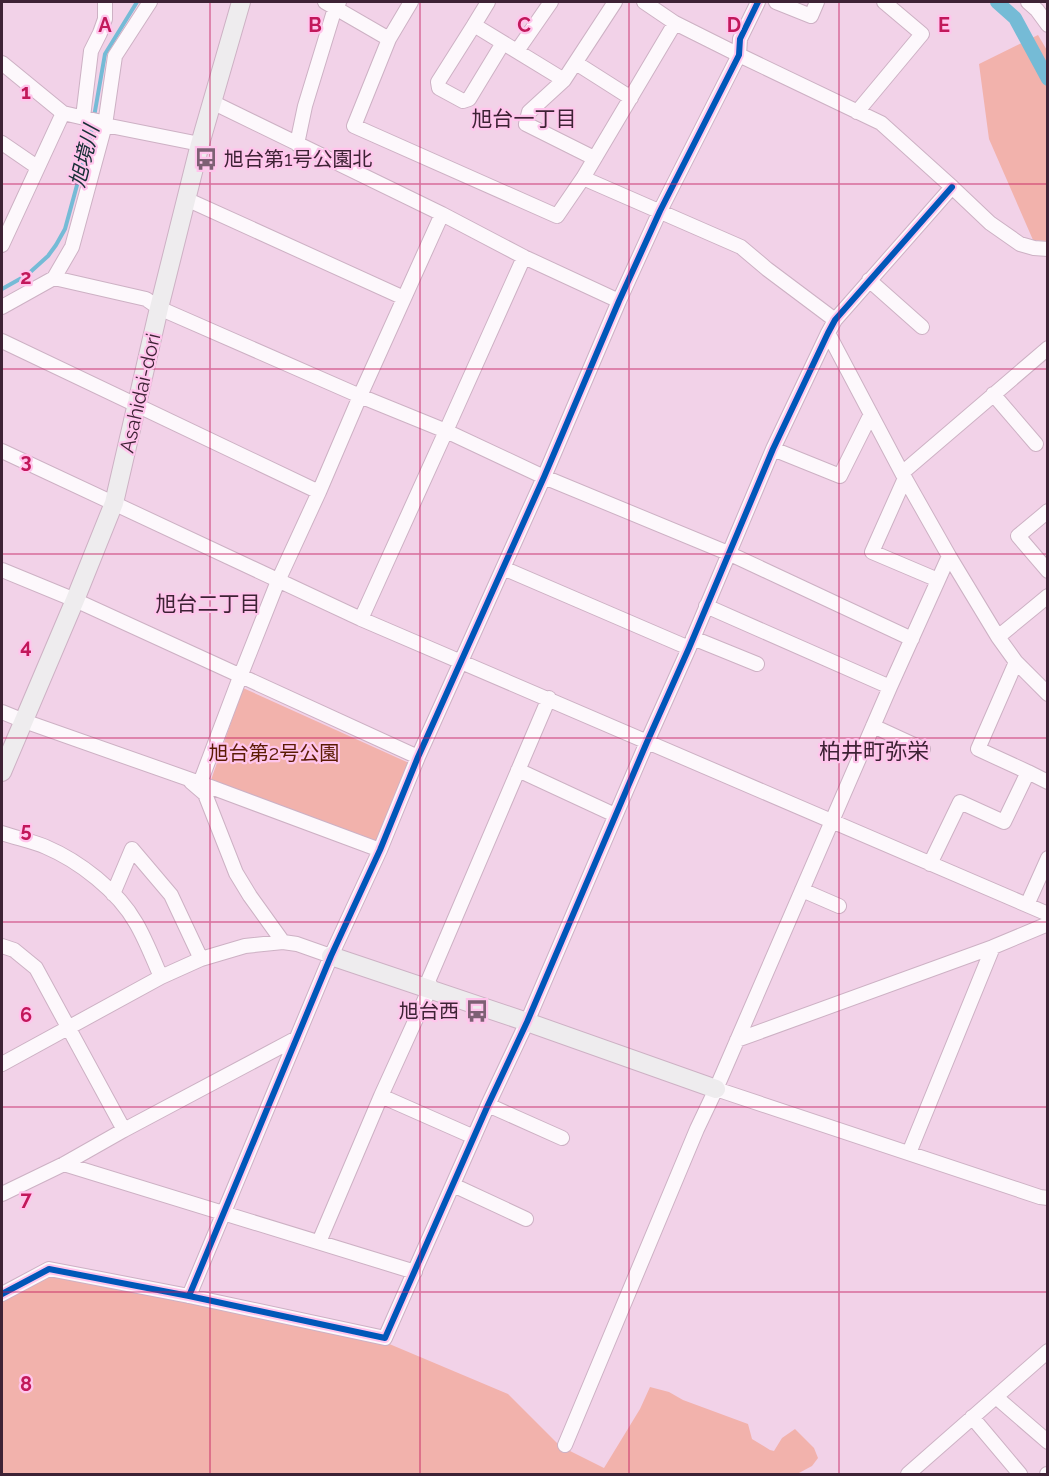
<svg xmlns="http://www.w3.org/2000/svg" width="1049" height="1476" font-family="Raleway,'Noto Sans JP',sans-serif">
<rect width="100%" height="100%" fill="#f2d2e8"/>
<!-- green -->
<path fill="#f2b2ac" d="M1038 35 1048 52 1047 241 1033 240 989 139 979 64Z
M243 688 409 763 377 841 211 780Z
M51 1274 378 1343H387L508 1394 560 1446 604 1468 640 1409 650 1387 669 1392 683 1400 748 1424 752 1439 770 1450 774 1451 782 1438 795 1429 814 1448 818 1458 812 1466 797 1474H2V1301Z"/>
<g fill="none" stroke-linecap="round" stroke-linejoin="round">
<!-- stream -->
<path stroke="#75bbd6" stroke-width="4" d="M2 289 27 275 48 256 56 245 65 229 91 134 105 54 137 2"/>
<!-- canal -->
<path stroke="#75bbd6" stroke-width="14" d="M997 2 1015 18 1048 79"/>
<!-- street casing -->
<g stroke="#cdb1c4" stroke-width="16">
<path id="street" d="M325 2 389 39
M411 2 389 39 354 126 557 216 583 178 675 23
M488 2 474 25 564 80
M644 2 675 23 739 55 881 123 952 187 990 223 1020 244 1034 248 1048 249
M776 2 811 16 817 2
M1028 2 1037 10 1048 25
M474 25 438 82 439 88 463 101 469 99 503 43
M517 51 551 2
M2 63 63 113 106 123
M576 63 631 98
M212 102 442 214 524 257 619 301
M857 112 922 34 884 2
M83 117 91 51 100 33 105 19V2
M105 125 200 144
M2 143 37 167
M297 144 305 106 335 8 339 2
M594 158 526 124 529 112 564 80 615 2
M583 178 741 247 767 269 835 320
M186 199 404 298
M2 245 63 113
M54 278 146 299 159 308 360 396 446 431 544 477 728 553 912 639
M869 280 922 327
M2 307 54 278 72 247 105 125 115 56 150 2
M828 333 902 473 949 556 998 637 1016 662 1048 694
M2 341 319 492
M993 394 1036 444
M773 449 840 476 871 414
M2 451 361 619 1048 914
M902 473 1048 348
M905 478 872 552 938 580
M1048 511 1018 536 1048 571
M503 568 689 648
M2 570 75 600 418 757
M706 606 890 687
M361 619 446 431 524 257
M998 637 1048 596
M693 638 757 664
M1016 662 978 749 1028 772
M2 712 24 721 200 783 380 850
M873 726 923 749
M518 770 615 815
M191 782 205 794 236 873 250 896 283 942
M200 783 240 677 278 581 319 492 360 396 442 214
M2 833C16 838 32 841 46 847 79 861 118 891 136 923 146 940 153 959 161 977
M930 864 960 802 1004 822 1028 772 1048 782
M802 890 839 906
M113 894 132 849 171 895 201 959
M1027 905 1048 858
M2 946 14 950 36 968 124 1130
M737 1040 993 947 1048 924
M2 1064 161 977 201 959 245 946 283 942 297 944 331 956
M716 1089 1040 1197 1048 1198
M381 1096 474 1137
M488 1105 562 1138
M909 1153 993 947
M64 1164 415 1272
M453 1185 526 1219
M2 1194 64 1164 124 1130 297 1038
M319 1242 381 1096 430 988 429 979 549 698
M2 1294 49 1269 189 1296 385 1338 488 1105 527 1022 647 742 689 648 773 449 828 333 835 320 952 187
M189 1296 331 956 380 850 418 757 544 477 619 301 660 211 739 55 740 39 758 2
M996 1397 1048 1442
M972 1417 1020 1474
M565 1445 697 1129 716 1089 890 687 949 556
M908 1474 1048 1351
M1047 1474H1048"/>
</g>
<!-- secondary casing -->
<g stroke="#cdb1c4" stroke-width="20">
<path id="secondary" d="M2 772 75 600 114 503 159 308 200 144 241 2
M331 956 527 1022 716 1089"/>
</g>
<!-- street -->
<use href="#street" stroke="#fdf8fc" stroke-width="14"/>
<!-- secondary -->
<use href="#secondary" stroke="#eeecee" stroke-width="18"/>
<!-- cycleway casing -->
<g stroke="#ffc5ec" stroke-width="10">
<path id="cycleway" d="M2 1294 49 1269 189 1296 385 1338 488 1105 527 1022 647 742 689 648 773 449 828 333 835 320 952 187
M189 1296 331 956 380 850 418 757 544 477 619 301 660 211 739 55 740 39 758 2"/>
</g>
<!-- cycleway -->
<use href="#cycleway" stroke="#0057b8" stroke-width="6"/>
</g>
<!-- grid -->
<path fill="none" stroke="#c2185b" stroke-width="1.5" stroke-opacity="0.55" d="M210 2V1474M420 2V1474M629 2V1474M839 2V1474M2 184H1048M2 369H1048M2 554H1048M2 738H1048M2 922H1048M2 1107H1048M2 1292H1048"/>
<!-- icons -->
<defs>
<g id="bus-bare" transform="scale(1.8)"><path d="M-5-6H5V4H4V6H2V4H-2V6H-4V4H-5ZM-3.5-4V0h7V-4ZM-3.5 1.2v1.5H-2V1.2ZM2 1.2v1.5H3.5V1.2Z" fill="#7d6074" stroke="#ffc5ec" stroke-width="2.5" paint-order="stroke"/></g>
</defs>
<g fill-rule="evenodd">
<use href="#bus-bare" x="206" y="159"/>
<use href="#bus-bare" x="477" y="1011"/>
</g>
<g text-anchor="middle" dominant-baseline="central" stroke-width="4.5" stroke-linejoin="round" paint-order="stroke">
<!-- poi labels -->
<g font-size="20" fill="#3e2235" stroke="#ffc5ec" text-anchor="start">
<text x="224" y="159">旭台第1号公園北</text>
<text x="459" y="1011" text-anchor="end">旭台西</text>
</g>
<!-- street labels -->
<g font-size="20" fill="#3e2235" stroke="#ffc5ec">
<text transform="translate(140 393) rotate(-77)">Asahidai-dori</text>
</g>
<!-- park labels -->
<g font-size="20" fill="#5b1b03" stroke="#ffc5ec">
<text x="274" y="753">旭台第2号公園</text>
</g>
<!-- neighbourhood labels -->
<g font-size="21" fill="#3e2235" stroke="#ffc5ec">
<text x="524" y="118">旭台一丁目</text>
<text x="208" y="603">旭台二丁目</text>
</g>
<!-- water labels -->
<g font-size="21" font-style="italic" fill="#172f36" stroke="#ffc5ec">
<text transform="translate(84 156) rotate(-76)">旭境川</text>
</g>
<!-- quarter labels -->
<g font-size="22" fill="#3e2235" stroke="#ffc5ec">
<text x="874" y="751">柏井町弥栄</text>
</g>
</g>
<g font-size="20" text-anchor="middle" font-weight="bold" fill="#c2185b" stroke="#ffc5ec" stroke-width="4.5" stroke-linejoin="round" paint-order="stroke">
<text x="105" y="32">A</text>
<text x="315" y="32">B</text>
<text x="524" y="32">C</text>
<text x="734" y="32">D</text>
<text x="944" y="32">E</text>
<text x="26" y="99">1</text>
<text x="26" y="284">2</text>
<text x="26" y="468">3</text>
<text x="26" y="653">4</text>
<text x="26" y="837">5</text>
<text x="26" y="1022">6</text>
<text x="26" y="1206">7</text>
<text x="26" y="1391">8</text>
</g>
<!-- border -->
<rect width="1049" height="1476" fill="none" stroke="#3e2235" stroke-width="6"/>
</svg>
